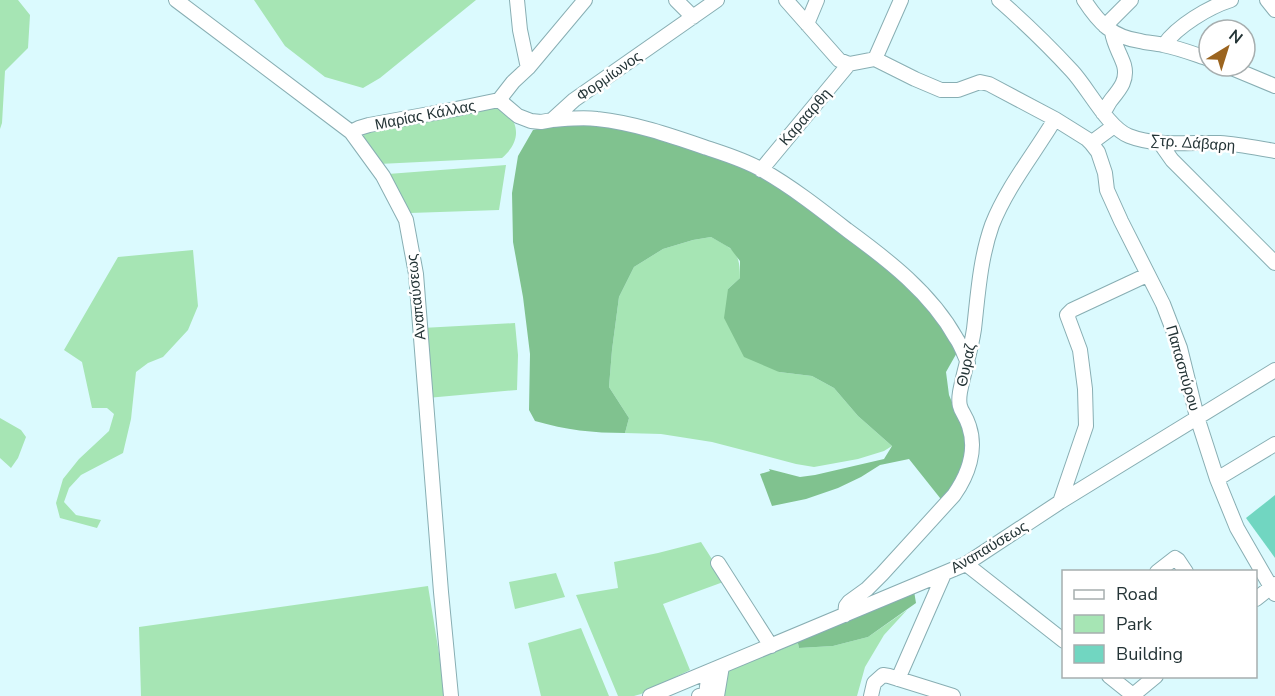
<svg xmlns="http://www.w3.org/2000/svg" width="1275" height="696" font-family="'Nunito Sans',sans-serif">
<rect width="100%" height="100%" fill="#dbfafe"/>
<!-- green -->
<path fill="#a6e5b4" d="M0 0H18L30 15 28 48 5 71 2 123 0 129Z
M254 0H476L380 78 363 88 325 77 285 46Z
M500 106C520 121 522 141 502 158L379 164 364 140 363 131Z
M506 165 499 210 410 213 388 174Z
M711 237C734 250 740 251 740 278L728 289 779 372 812 376 834 388 858 416 892 446 884 451 858 459 814 467 796 464 712 442 661 434 625 433 629 418 609 387 612 350 619 297 634 267 663 249 693 240Z
M193 250 198 306 188 330 163 357 148 363 136 372 131 419 123 453 81 475 69 488 64 502 76 515 101 520 97 528 60 518 56 503 63 479 79 459 109 431 114 414 107 408H92L82 362 64 350 118 257Z
M515 323 518 355 517 390 427 398 422 328Z
M0 418 21 430 26 437 18 458 11 468 0 458Z
M701 542 726 581 663 604 690 670 641 694 634 696H618L576 595 618 588 614 562 658 553Z
M556 573 565 597 515 609 509 582Z
M428 586 446 696H141L139 627Z
M907 610 884 635 865 667 857 696H723L728 669 797 639 799 648 833 646 868 637Z
M581 628 609 696H541L528 643Z"/>
<!-- forest -->
<path fill="#80c28f" d="M597 122 659 137 755 171 885 263 930 305 959 349 946 372 949 395 965 434 966 464 944 503 909 459 880 465 861 477 838 488 806 499 772 506 760 474 770 471 769 469 800 477 815 475 884 459 892 446 858 416 834 388 812 376 779 372 744 357 724 318 728 289 740 278V261L730 248 711 237 693 240 663 249 634 267 619 297 612 350 609 387 629 418 625 433C593 433 566 430 535 421L529 410 530 354 523 297 513 242 512 193 518 156 533 130 550 126Z
M914 591 916 603 868 637 833 646 799 648 797 639Z"/>
<!-- building -->
<path fill="#71d6c1" d="M1275 495V558L1246 518Z"/>
<g fill="none" stroke-linecap="round" stroke-linejoin="round">
<!-- minor casing -->
<g stroke="#88aeb3" stroke-width="16">
<path id="minor" d="M176 0 351 132 383 176 406 220 416 274 441 592 451 696
M517 0 520 30 528 68
M676 0 693 17
M786 0 839 60 849 64 875 59 915 79 941 90H958L980 82 989 84 1055 119 1087 139 1091 143 1098 152 1105 173 1107 190 1121 221 1163 304 1180 348 1197 417 1217 479 1237 528 1275 594
M999 0C1024 22 1049 46 1072 71 1088 88 1108 128 1129 136 1157 147 1191 142 1220 143 1238 144 1257 148 1275 151
M1084 0C1099 23 1112 37 1140 41 1147 43 1155 43 1163 45 1179 48 1194 54 1209 59
M1267 0 1275 10
M807 24 817 0
M1105 26 1131 0
M1164 45C1177 26 1209 7 1231 0
M875 59 901 0
M1227 66 1275 86
M499 100 518 116 531 121 541 122 552 120 574 100 717 0
M499 100 513 82 528 68 585 0
M1103 113C1106 109 1108 104 1111 100 1120 89 1128 80 1124 65 1120 53 1114 45 1112 32
M552 120C567 119 582 117 597 119 635 123 672 136 707 148 725 154 745 160 762 170 792 187 820 209 847 230 888 260 931 293 956 338 961 345 964 354 968 363
M351 132 359 128 369 125 451 110 499 100
M1091 143 1114 126
M1160 143 1172 160 1275 263
M761 170 849 64
M1217 479 1275 444
M1060 502 1086 426 1085 389 1080 350 1067 315 1072 310 1147 275
M718 563 771 646
M966 564 1064 641
M1157 572 1175 558 1178 560 1186 572
M1256 599 1275 584
M845 615 846 606 849 602 867 589 882 574 954 495C968 475 977 450 969 426 964 410 957 411 960 392 964 371 971 350 974 329 978 294 980 259 992 225 1007 187 1034 154 1055 119
M1109 676 1134 696
M898 679 944 574
M650 696 966 564 1060 502 1275 370
M699 696 706 694 709 672
M717 696 722 666
M871 696 874 683 883 675 889 676 953 696
M1132 696 1156 676"/>
</g>
<!-- minor -->
<use href="#minor" stroke="#fff" stroke-width="14"/>
</g>
<g text-anchor="middle" dominant-baseline="central" stroke-width="5" stroke-linejoin="round" paint-order="stroke">
<!-- street labels -->
<g font-size="15" fill="#243436" stroke="#fff">
<text transform="translate(609 76) rotate(-35)">Φορμίωνος</text>
<text transform="translate(425 115) rotate(-11)">Μαρίας Κάλλας</text>
<text transform="translate(805 117) rotate(-49)">Καρααρθη</text>
<text transform="translate(1193 143) rotate(4)">Στρ. Δάβαρη</text>
<text transform="translate(416 297) rotate(-96)">Αναπαύσεως</text>
<text transform="translate(966 365) rotate(-78)">Θυραζ</text>
<text transform="translate(1183 368) rotate(74)">Παπασπύρου</text>
<text transform="translate(989 547) rotate(-31)">Αναπαύσεως</text>
</g>
</g>
<!-- legend -->
<rect x="1062" y="570" width="195" height="108" fill="#ffffff" stroke="#a7aeaf" stroke-width="1.5"/>
<rect x="1074" y="590" width="30" height="9" fill="#ffffff" stroke="#a7aeaf" stroke-width="1.5"/>
<text x="1116" y="600" font-size="18" fill="#243436">Road</text>
<rect x="1074" y="615" width="30" height="18" fill="#a6e5b4" stroke="#a7aeaf" stroke-width="1.5"/>
<text x="1116" y="630" font-size="18" fill="#243436">Park</text>
<rect x="1074" y="645" width="30" height="18" fill="#71d6c1" stroke="#a7aeaf" stroke-width="1.5"/>
<text x="1116" y="660" font-size="18" fill="#243436">Building</text>
<!-- north arrow -->
<g transform="translate(1227 48) rotate(38)"><circle r="28" fill="#ffffff" stroke="#a7aeaf" stroke-width="1.5"/>
<path d="M0-4.5L10 22L0 15L-10 22Z" fill="#9b641f"/>
<text y="-9" font-size="16" font-weight="bold" text-anchor="middle" fill="#243436">N</text>
</g>
</svg>
